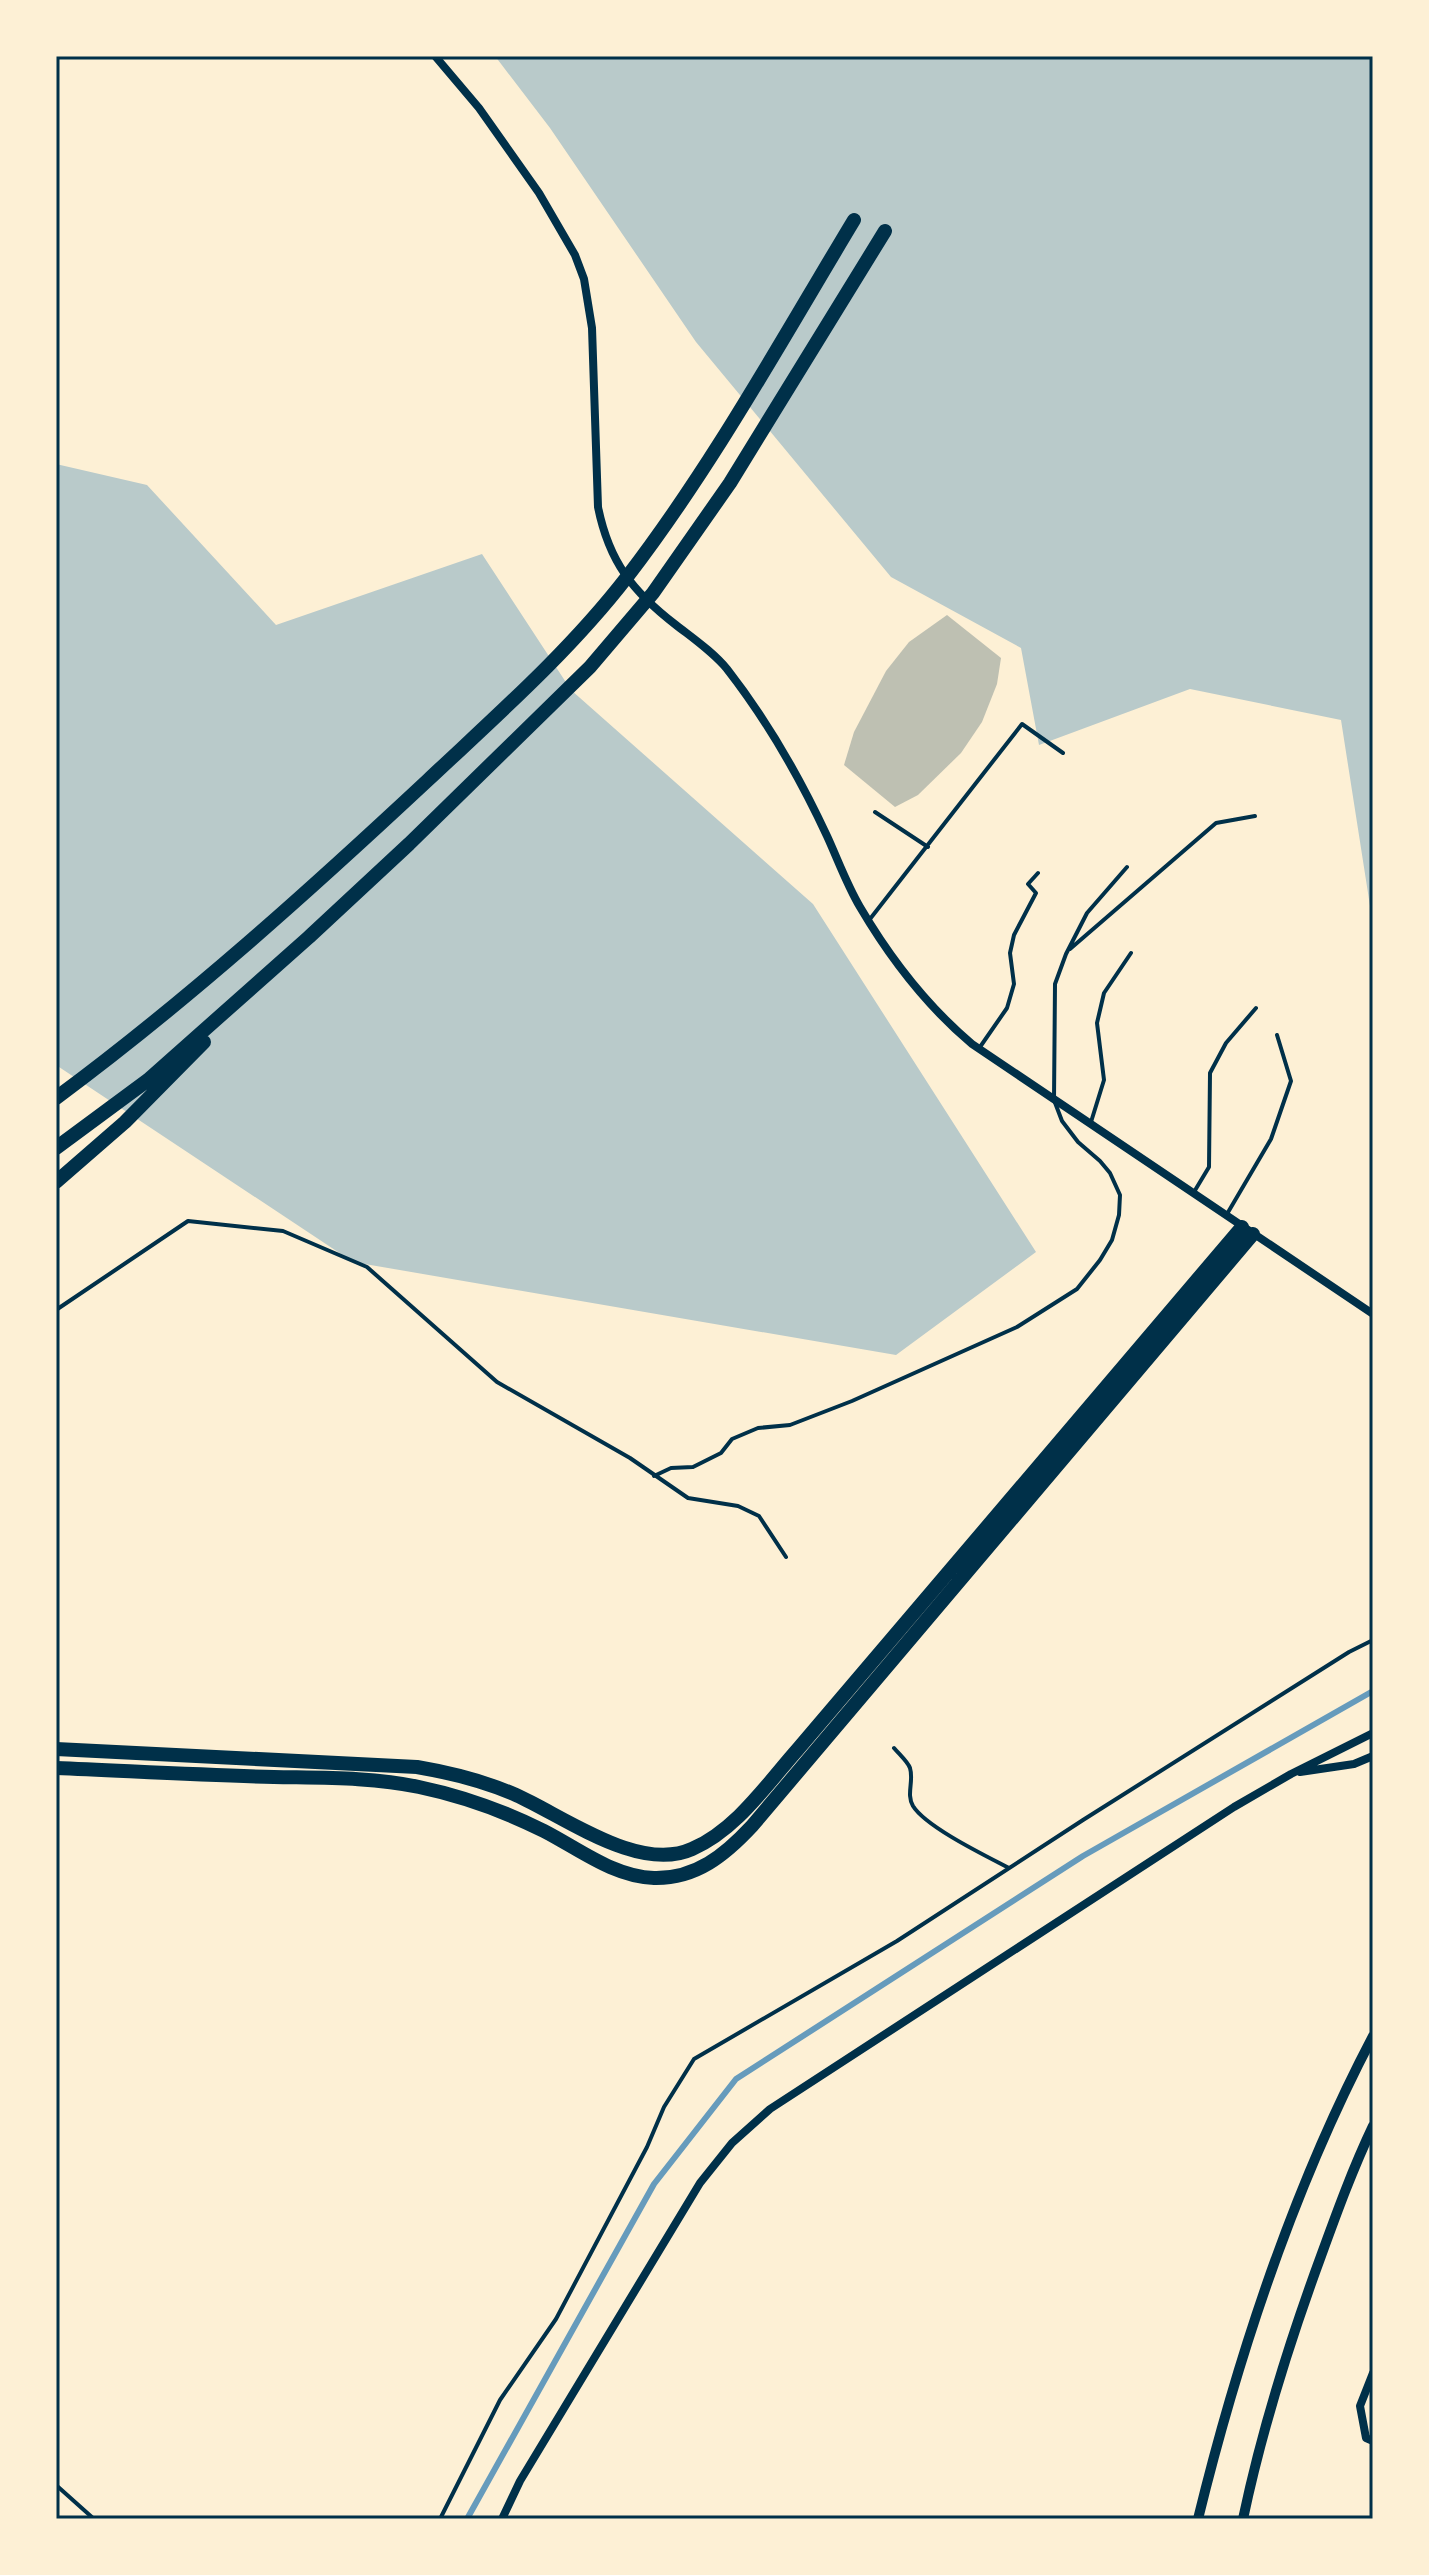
<svg xmlns="http://www.w3.org/2000/svg" width="1429" height="2575" font-family="Georgia,serif">
<rect width="100%" height="100%" fill="#fdf0d5"/>
<!-- green -->
<path fill="#b9caca" d="M495 56H1373V925L1341 720 1190 689 1039 745 1021 648 891 577 696 342 550 128Z
M56 464 147 485 276 625 482 554 571 690 813 904 1036 1252 896 1355 353 1262 56 1065Z"/>
<g fill="none" stroke-linecap="round" stroke-linejoin="round">
<!-- stream -->
<path stroke="#669bbc" stroke-width="6" d="M467 2519 654 2184 736 2079 1083 1856 1373 1691"/>
</g>
<!-- building -->
<path fill="#bec0b2" d="M947 615 1001 658 997 684 982 722 961 753 918 795 895 807 844 765 854 732 886 671 909 642Z"/>
<g fill="none" stroke-linecap="round" stroke-linejoin="round">
<!-- service -->
<path stroke="#003049" stroke-width="4" d="M875 812 928 847
M870 919 1022 724 1063 753
M1070 949 1216 823 1255 816
M980 1047 1007 1008 1014 984 1010 953 1014 935 1036 893 1028 884 1038 873
M1091 1122 1104 1080 1097 1023 1104 993 1131 953
M1194 1192 1209 1167 1210 1073 1226 1043 1256 1008
M1227 1214 1271 1139 1291 1081 1277 1035
M56 1310 188 1221 283 1231 367 1267 497 1382 630 1458 688 1498 738 1506 759 1516 786 1557
M654 1476 671 1468 693 1467 721 1453 732 1439 758 1428 790 1425 852 1401 1017 1327 1077 1289 1100 1260 1112 1240 1119 1215 1120 1195 1110 1173 1100 1161 1078 1142 1062 1121 1054 1100 1055 984 1066 954 1087 913 1127 867
M894 1748C899 1754 908 1762 910 1768 914 1781 906 1794 913 1806 926 1827 986 1856 1009 1868
M56 2485 94 2519
M440 2519 500 2400 556 2319 647 2147 664 2107 694 2059 897 1941 1083 1820 1349 1652 1373 1640"/>
<!-- minor -->
<path stroke="#003049" stroke-width="8" d="M435 56 479 108 539 193 575 255 584 279 592 328 598 507C609 562 633 592 676 625 694 639 713 652 727 669 766 719 800 778 827 836 838 860 847 885 860 907 890 958 927 1006 972 1044L1373 1314
M1300 1772 1354 1764 1373 1756
M1373 2373 1360 2406 1366 2438 1373 2441
M502 2519 520 2481 700 2183 732 2143 770 2109 1234 1807 1291 1774 1373 1733"/>
<!-- tertiary -->
<path stroke="#003049" stroke-width="10" d="M1198 2519C1239 2352 1293 2188 1373 2036
M1243 2519C1262 2429 1289 2343 1321 2256 1337 2212 1353 2168 1373 2126"/>
<!-- trunk -->
<path stroke="#003049" stroke-width="14" d="M56 1098C187 1001 309 891 428 780 497 715 569 652 627 577 713 465 781 341 854 220
M56 1148 148 1080 309 937 409 844 590 667 653 593 730 483 885 231
M56 1182 125 1122 204 1042
M56 1749 417 1767C452 1773 484 1781 516 1795 565 1817 639 1873 692 1849 736 1830 767 1784 798 1749L1242 1227
M56 1768C129 1771 201 1775 274 1777 322 1778 372 1777 419 1787 462 1796 504 1811 544 1831 579 1849 614 1877 654 1878 696 1879 725 1855 752 1826L1253 1234"/>
</g>
<!-- border -->
<rect width="1429" height="2575" fill="none" stroke="#fdf0d5" stroke-width="116"/>
<rect x="58" y="58" width="1313" height="2459" fill="none" stroke="#003049" stroke-width="3"/>
</svg>
